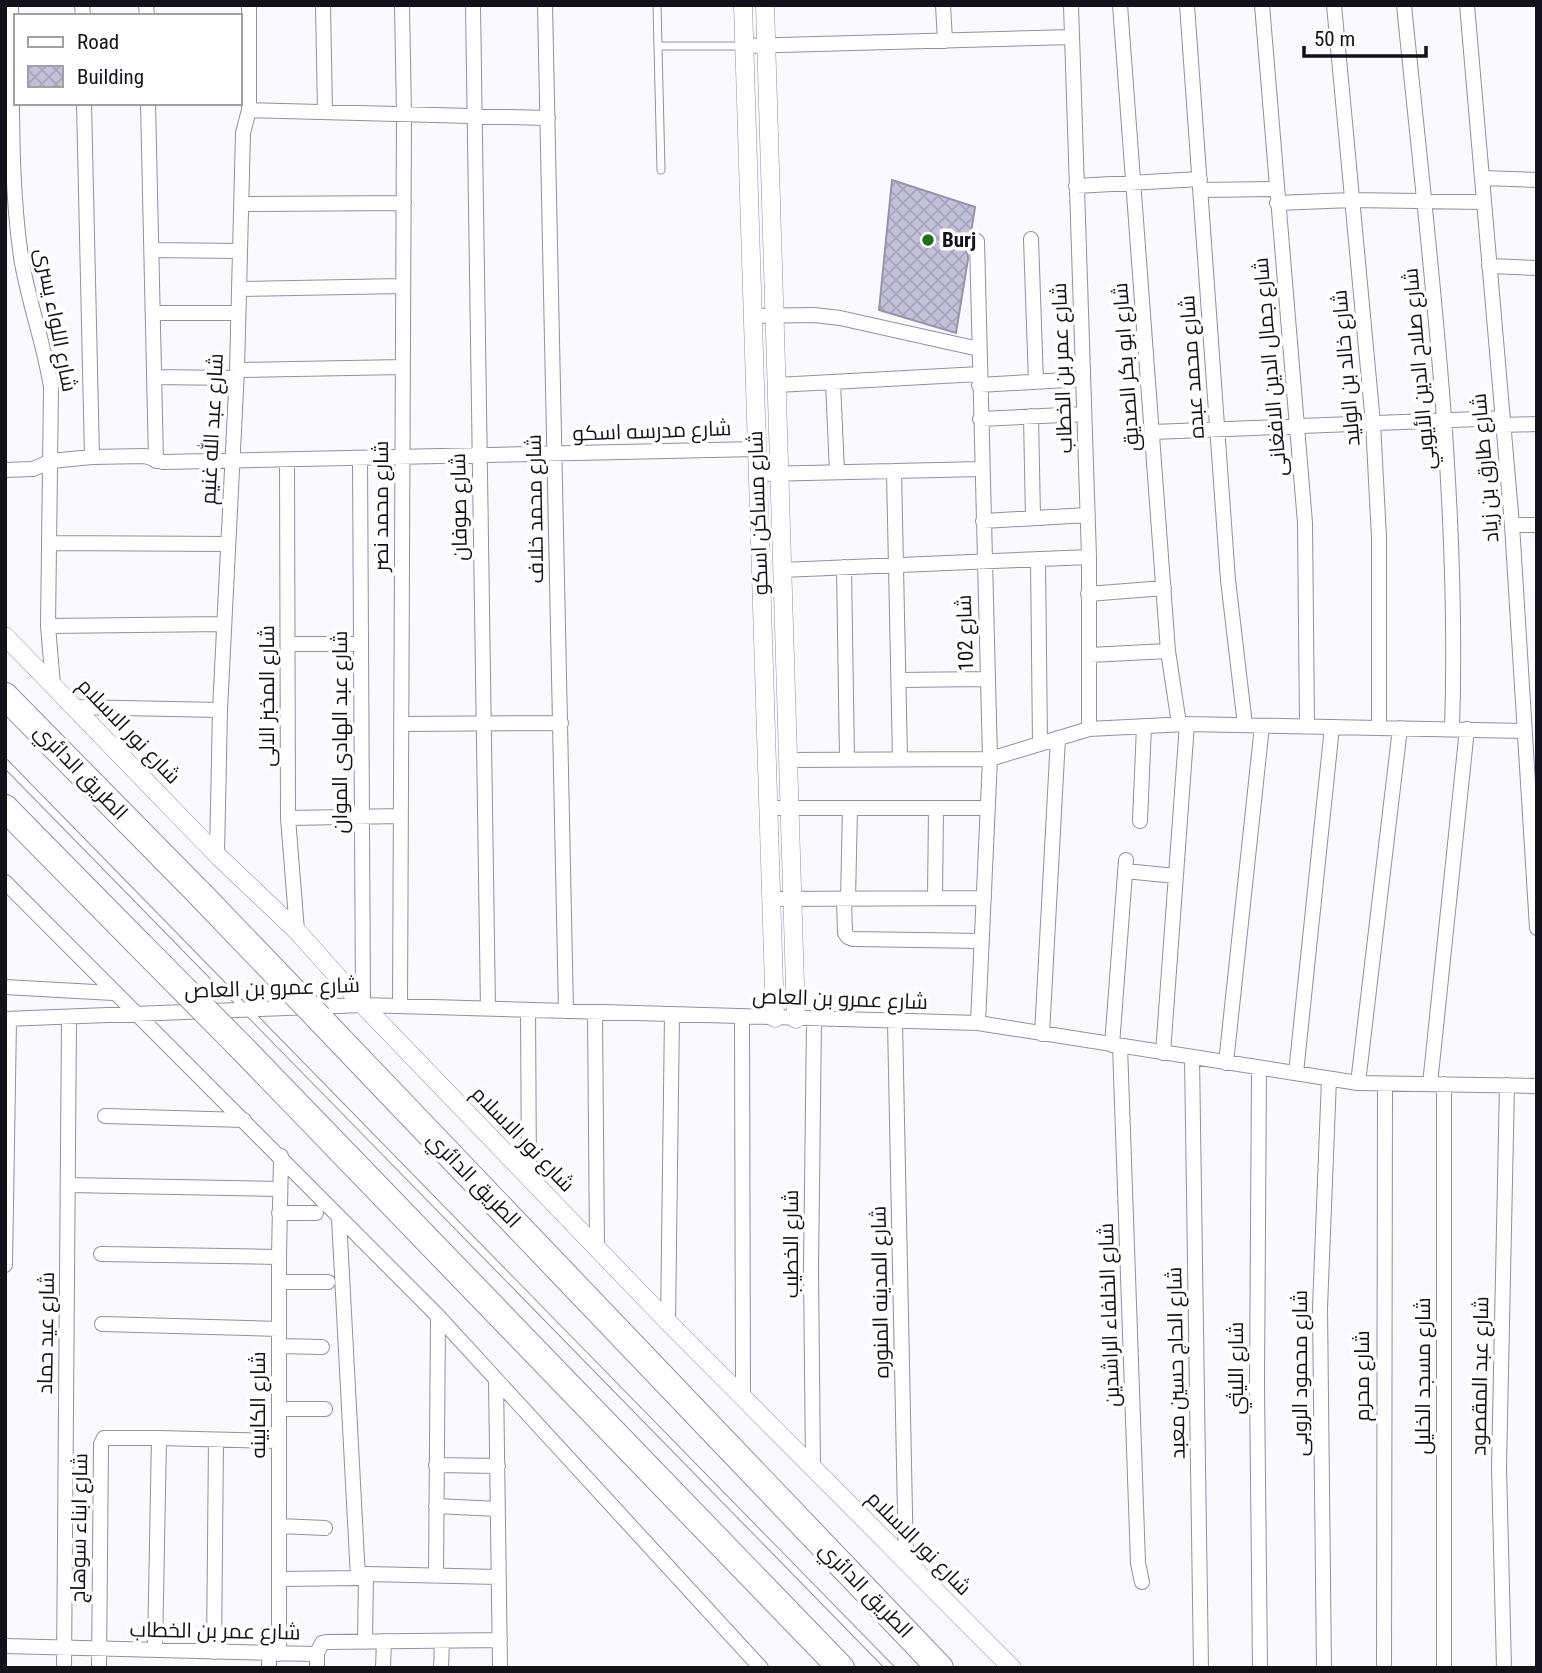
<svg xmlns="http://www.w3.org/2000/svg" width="1542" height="1673" font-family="'Roboto Condensed',Cairo,sans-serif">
<defs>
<pattern id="building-cross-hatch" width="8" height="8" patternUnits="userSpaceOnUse" patternTransform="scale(1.75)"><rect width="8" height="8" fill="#c3c0da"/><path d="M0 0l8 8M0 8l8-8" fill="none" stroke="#a7a4ba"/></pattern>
</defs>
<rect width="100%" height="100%" fill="#faf9ff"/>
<!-- building -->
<path fill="url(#building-cross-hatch)" stroke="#9693ab" stroke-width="2" d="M892 180 975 207 971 233 967 241 968 259 956 333 879 310Z"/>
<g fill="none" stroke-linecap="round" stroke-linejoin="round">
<!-- service casing -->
<g stroke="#928fa7" stroke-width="9">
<path id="service" d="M657 5 661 170
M658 46H744
M5 763 890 1668"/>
</g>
<!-- minor casing -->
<g stroke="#928fa7" stroke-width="16">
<path id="minor" d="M11 5C13 89 9 174 21 257 28 301 44 343 51 387L48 626 53 685
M82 5 83 16
M146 5 147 16
M323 5 325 112
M473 5 488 1009
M545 5 566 1011
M943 5 945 41
M1071 5 1089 557V729
M1120 5 1168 651 1179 724
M1187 5 1228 580 1245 725
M1262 5 1305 523 1307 726
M1334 5 1373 423 1379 537V728
M1404 5C1428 246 1460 487 1452 729
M1467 5 1512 525 1537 928
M744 46 1072 37
M84 103 92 457
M148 103 156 461
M249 110 548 118
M1482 178 1537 180
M1076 186 1200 179
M1201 190 1276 189
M1277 203 1352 200 1483 202
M241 204 404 203
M1031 239 1036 382
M977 241 990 759 978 1023
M152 250 240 251
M1489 266 1537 268
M239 289 403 286
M153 313H238
M753 316 814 315 840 318 979 349
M237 370 403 367
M154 377 236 378
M833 382 837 472
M777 385 979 374
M979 385 1083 379
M1031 416 1033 518
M980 419 1084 414
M1503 425 1537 424
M1153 432 1503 418
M360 458 363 1005
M287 460 288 818 297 931
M5 470 33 469 51 461 92 457 145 456 163 462 757 449
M894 471 900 759
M758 474 982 469
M983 521 1088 515
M1512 525H1537
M49 543 228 544
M1038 559 1040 744
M844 567 847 760
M782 570 1089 557
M1088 594 1164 588
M48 626 224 624
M288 644H361
M1089 655 1168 651
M899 680 987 679
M73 707 220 710
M401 724 561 723
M787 760 990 759 1089 729 1187 724 1524 731
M768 808H988
M288 818 401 816
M1140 821 1144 726
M217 855 220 710 237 370 243 133 249 110V5
M1125 871 1176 876
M5 882 438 1316 761 1668
M935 898 936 808
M771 899 984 898
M844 899 845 933 848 937 853 939 982 941
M848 899 850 808
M5 987 113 993
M400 1006 404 114 402 5
M528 1010 529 1177
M595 1012 597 1249
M742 1017 743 1398
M5 1019 363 1005 978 1023 1358 1083 1537 1086
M895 1022 906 1562
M1042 1034 1058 738
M1112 1045 1126 860
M1120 1046 1138 1563 1142 1582
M1163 1053 1187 724
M1192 1057 1201 1668
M1226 1063 1262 726
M1259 1068 1257 1384 1260 1668
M1296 1073 1332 727
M1358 1083 1400 728
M1430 1084 1467 729
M105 1116 244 1120
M68 1185 280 1189
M279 1213H316
M339 1218 358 1578
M101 1254 279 1257
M5 1265 9 1020
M279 1282H328
M668 1322 672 1015
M102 1324 279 1329
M279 1346 322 1347
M496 1379 500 1668
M279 1409H325
M436 1465 498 1466
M813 1468 811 1269 814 1020
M436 1506 498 1509
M279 1526 325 1528
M436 1576 438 1316
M280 1579 358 1578 366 1574 499 1577
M365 1642 366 1574
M5 1646 313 1654 317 1653 322 1643 326 1642 500 1640
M155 1650 159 1438
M214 1652 216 1440
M279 1654V1257L281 1156
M64 1668 69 1019
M99 1668 101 1444 104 1438H159L279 1441
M269 1668V1653
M317 1668V1653
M383 1668 384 1641
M441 1668 442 1641
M1324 1668 1320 1308 1329 1079
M1384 1668 1385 1085
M1444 1668V1084
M1504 1668 1499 1467 1507 1085"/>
</g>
<!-- tertiary casing -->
<g stroke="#928fa7" stroke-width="19">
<path id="tertiary" d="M743 5 775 1018
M765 5 796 1019
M5 636 217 855 297 931 363 1005 668 1322 1012 1668"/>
</g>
<!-- motorway casing -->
<g stroke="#928fa7" stroke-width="28">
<path id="motorway" d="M5 696 200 894
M5 808 140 945
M319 1018 940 1668
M241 1047 841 1668"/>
</g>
<!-- service -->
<use href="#service" stroke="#fff" stroke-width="7"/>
<!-- minor -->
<use href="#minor" stroke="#fff" stroke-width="14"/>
<!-- tertiary -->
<use href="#tertiary" stroke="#fff" stroke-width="18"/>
<!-- motorway -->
<use href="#motorway" stroke="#fff" stroke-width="26"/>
<!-- motorway-bridge casing -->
<g stroke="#928fa7" stroke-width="28" stroke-linecap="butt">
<path id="motorway-bridge" d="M200 894 319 1018
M140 945 241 1047"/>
</g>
<!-- motorway-bridge -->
<use href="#motorway-bridge" stroke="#fff" stroke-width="26"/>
</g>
<!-- markers -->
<circle fill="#1e7119" stroke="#fff" stroke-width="2.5" cx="928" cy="240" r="7"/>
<g text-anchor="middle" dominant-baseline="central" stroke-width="7" stroke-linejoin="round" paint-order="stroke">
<!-- poi labels -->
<g font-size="21" font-weight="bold" fill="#13121b" stroke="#fff" text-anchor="start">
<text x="942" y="240">Burj</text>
</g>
<!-- street labels -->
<g font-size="21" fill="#13121b" stroke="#fff">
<text transform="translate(56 320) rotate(79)">شارع اللواء يسرى</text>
<text transform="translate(1126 367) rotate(-94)">شارع ابو بكر الصديق</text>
<text transform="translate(1192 367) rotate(-94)">شارع محمد عبده</text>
<text transform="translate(1270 367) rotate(-95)">شارع جمال الدين الافغانى</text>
<text transform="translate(1062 368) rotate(-92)">شارع عمر بن الخطاب</text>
<text transform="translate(1346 368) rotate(-95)">شارع خالد بن الوليد</text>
<text transform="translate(1419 369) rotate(-95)">شارع صلاح الدين الأيوبي</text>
<text transform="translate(212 429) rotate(-87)">شارع عبد الله غنيم</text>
<text transform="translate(652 431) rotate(-2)">شارع مدرسه اسكو</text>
<text transform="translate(1485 468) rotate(-95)">شارع طارق بن زياد</text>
<text transform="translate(381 506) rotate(-90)">شارع محمد نصر</text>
<text transform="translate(459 507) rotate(-91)">شارع صوفان</text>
<text transform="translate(535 509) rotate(-91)">شارع محمد خلاف</text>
<text transform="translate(758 513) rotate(-92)">شارع مساكن اسكو</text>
<text transform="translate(965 633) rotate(-92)">شارع 102</text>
<text transform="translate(267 696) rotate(-90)">شارع المخبز الالى</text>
<text transform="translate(129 731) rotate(46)">شارع نور الاسلام</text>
<text transform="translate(340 732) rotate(-90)">شارع عبد الهادى الموان</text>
<text transform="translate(81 772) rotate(46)">الطريق الدائري</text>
<text transform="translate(272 988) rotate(-2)">شارع عمرو بن العاص</text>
<text transform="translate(840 999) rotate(2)">شارع عمرو بن العاص</text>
<text transform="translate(523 1139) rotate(46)">شارع نور الاسلام</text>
<text transform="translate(474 1180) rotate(46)">الطريق الدائري</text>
<text transform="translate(791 1244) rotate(-90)">شارع الخطيب</text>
<text transform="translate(880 1292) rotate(-91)">شارع المدينه المنوره</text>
<text transform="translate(1109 1315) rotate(-92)">شارع الخلفاء الراشدين</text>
<text transform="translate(46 1333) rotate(-89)">شارع عيد حماد</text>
<text transform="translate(1176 1363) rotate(-91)">شارع الحاج حسين معبد</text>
<text transform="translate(1236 1368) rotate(-90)">شارع الليثي</text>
<text transform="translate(1300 1373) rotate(-90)">شارع محمود الروبى</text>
<text transform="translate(1362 1376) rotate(-90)">شارع محرم</text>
<text transform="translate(1423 1376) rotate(-90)">شارع مسجد الخليل</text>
<text transform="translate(1480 1376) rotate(-89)">شارع عبد المقصود</text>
<text transform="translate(258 1405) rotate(-90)">شارع الكابينه</text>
<text transform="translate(79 1528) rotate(-89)">شارع ابناء سوهاج</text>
<text transform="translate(919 1543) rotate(45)">شارع نور الاسلام</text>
<text transform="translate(866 1590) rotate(46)">الطريق الدائري</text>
<text transform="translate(215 1631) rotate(1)">شارع عمر بن الخطاب</text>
</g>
</g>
<!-- border -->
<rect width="1542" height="1673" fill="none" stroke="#13121b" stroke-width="14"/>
<!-- legend -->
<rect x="14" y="14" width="228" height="91" fill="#ffffff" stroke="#a1a0a4" stroke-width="2"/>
<rect x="28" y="37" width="35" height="10" fill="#ffffff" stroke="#a1a0a4" stroke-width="2"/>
<text x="77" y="49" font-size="21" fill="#13121b">Road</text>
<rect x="28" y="66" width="35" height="21" fill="url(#building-cross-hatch)" stroke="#a1a0a4" stroke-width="2"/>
<text x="77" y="84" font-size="21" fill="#13121b">Building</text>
<!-- scale -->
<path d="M1304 46v10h122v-10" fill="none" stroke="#13121b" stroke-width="3.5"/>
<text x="1314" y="46" font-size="21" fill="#13121b" stroke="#ffffff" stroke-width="5" paint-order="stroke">50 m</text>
</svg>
